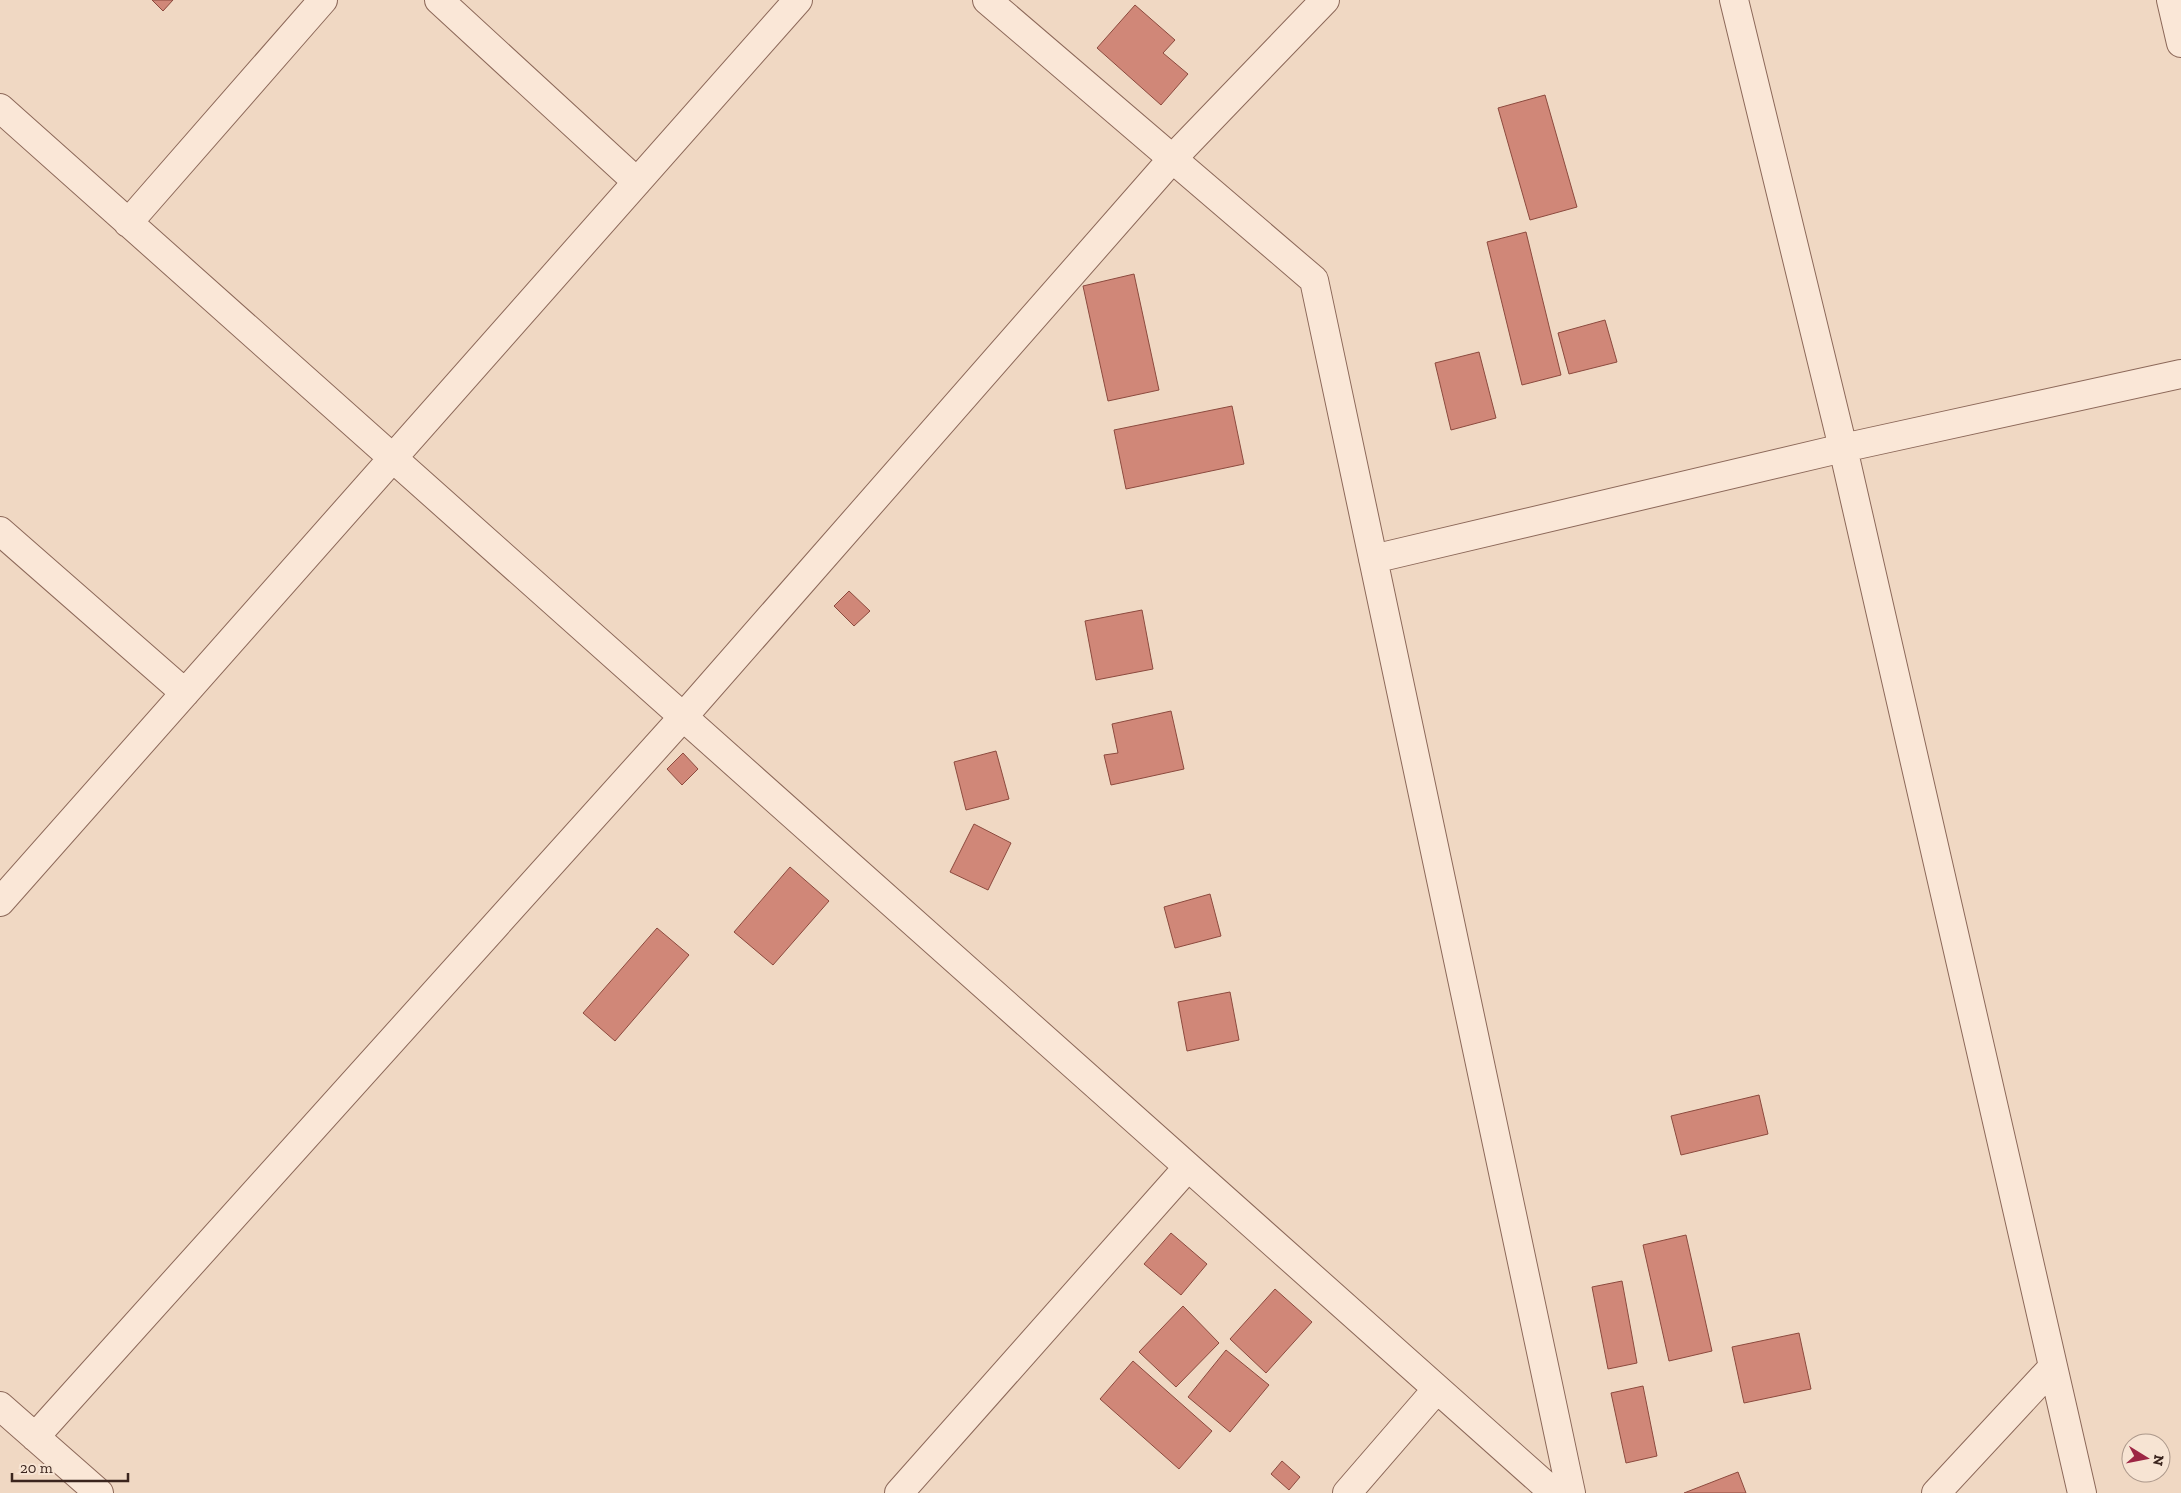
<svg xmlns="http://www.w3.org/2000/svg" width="2181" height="1493" font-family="'Zilla Slab',serif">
<rect width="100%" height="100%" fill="#f0d8c3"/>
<!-- building -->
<path fill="#d08778" stroke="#8c4a3e" d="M152 0H173L163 11Z
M1135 5 1175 40 1163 53 1188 74 1161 105 1097 48Z
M1545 95 1577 207 1530 220 1498 108Z
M1526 232 1561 375 1522 385 1487 242Z
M1134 274 1159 390 1108 401 1083 286Z
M1605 320 1617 362 1569 374 1558 333Z
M1479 352 1496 418 1451 430 1435 363Z
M1232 406 1244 464 1126 489 1114 430Z
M849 591 870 611 854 626 834 606Z
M1142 610 1153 669 1096 680 1085 621Z
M1171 711 1184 769 1111 785 1104 755 1118 753 1112 724Z
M996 751 1009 799 966 810 954 762Z
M683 753 698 769 682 785 667 769Z
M974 824 1011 843 988 890 950 872Z
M790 867 829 901 773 965 734 932Z
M1210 894 1221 936 1175 948 1164 907Z
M657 928 689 955 615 1041 583 1013Z
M1230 992 1239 1040 1187 1051 1178 1002Z
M1759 1095 1768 1134 1681 1155 1671 1116Z
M1171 1233 1207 1264 1181 1295 1144 1264Z
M1686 1235 1712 1351 1669 1361 1643 1245Z
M1622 1281 1637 1363 1608 1369 1592 1287Z
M1275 1289 1312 1322 1266 1373 1230 1339Z
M1183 1306 1219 1343 1176 1387 1139 1352Z
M1799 1333 1811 1389 1744 1403 1732 1347Z
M1226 1350 1269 1385 1230 1432 1188 1397Z
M1133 1361 1212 1431 1179 1469 1100 1399Z
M1643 1386 1657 1456 1626 1463 1611 1393Z
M1282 1461 1300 1477 1289 1490 1271 1474Z
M1738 1472 1746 1493H1684Z"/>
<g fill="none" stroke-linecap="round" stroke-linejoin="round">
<!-- minor casing -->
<g stroke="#8c6859" stroke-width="30">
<path id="minor" d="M439 0 637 182
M987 0 1314 280 1571 1493
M1734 0 1843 448 2082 1493
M2171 0 2181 43
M0 108 1554 1493
M128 223 323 0
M0 531 185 693
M1373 559 1843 448 2181 374
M0 902 798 0
M0 1406 99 1493
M35 1437 683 717 1173 158 1325 0
M899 1493 1188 1167
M1347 1493 1437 1389
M1936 1493 2052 1368"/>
</g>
<!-- minor -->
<use href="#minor" stroke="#fae7d7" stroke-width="28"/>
</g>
<!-- north arrow -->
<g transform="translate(2146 1458) rotate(100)"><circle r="24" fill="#f7e4d3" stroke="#ac988b"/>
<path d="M0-4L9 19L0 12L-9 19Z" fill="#9d2644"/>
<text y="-8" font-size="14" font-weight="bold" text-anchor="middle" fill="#3b251e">N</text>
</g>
<!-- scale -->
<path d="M12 1473v8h116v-8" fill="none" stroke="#3b251e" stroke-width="2.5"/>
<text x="20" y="1473" font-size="15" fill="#3b251e" stroke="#f7e4d3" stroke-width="4" paint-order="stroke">20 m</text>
</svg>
